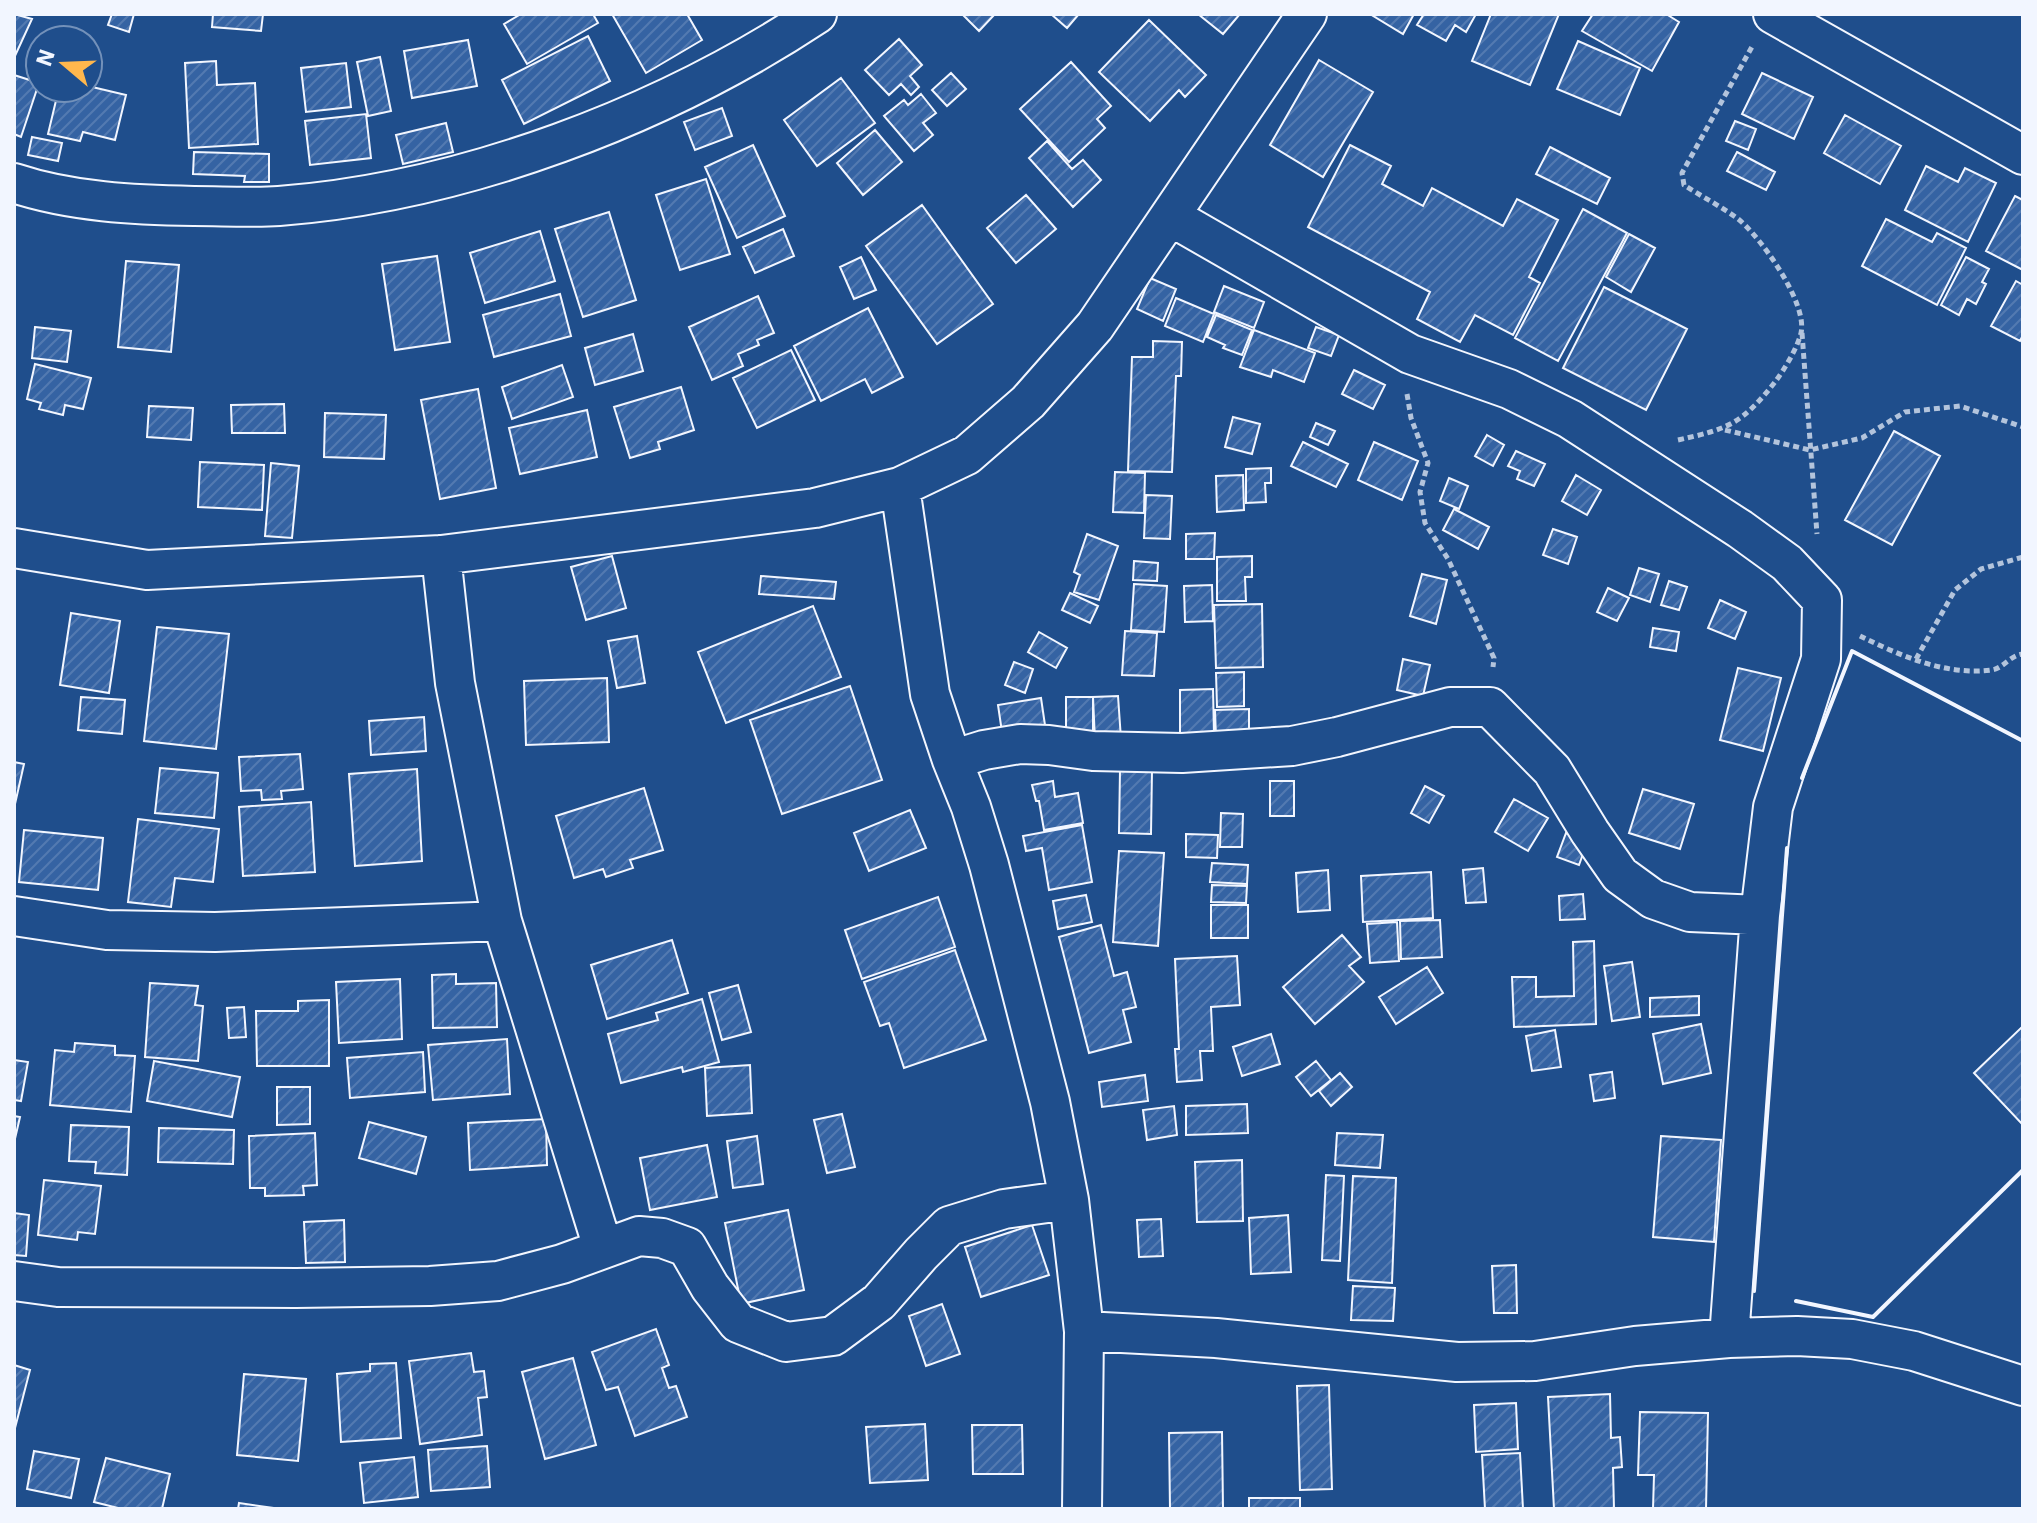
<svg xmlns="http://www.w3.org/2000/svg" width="2037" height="1523" font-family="'IBM Plex Sans',sans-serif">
<defs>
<pattern id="building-hatch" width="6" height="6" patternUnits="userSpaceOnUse" patternTransform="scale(2)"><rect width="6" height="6" fill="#3563a3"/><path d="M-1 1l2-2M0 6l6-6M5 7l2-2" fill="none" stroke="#537ab1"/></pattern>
</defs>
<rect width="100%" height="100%" fill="#1f4e8c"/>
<!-- building -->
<path fill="url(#building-hatch)" stroke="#f2f6ff" stroke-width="2" d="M14 14 32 19 14 58Z
M112 14H134L129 32 108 25Z
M213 14H263L261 31 212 27Z
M521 14H593L598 23 527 64 504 24Z
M612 14H687L702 40 646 73Z
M966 14H995L979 31 964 16Z
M1051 14H1079L1067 28Z
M1198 14H1240L1223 34Z
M1370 14H1414L1403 34Z
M1424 14H1476L1466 32 1455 25 1446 41 1417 25Z
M1491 14H1559L1530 85 1472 61Z
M1593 14H1666L1679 22 1652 71 1582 31Z
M1149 20 1206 75 1185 97 1179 90 1150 121 1099 72Z
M588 36 610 81 524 124 502 80Z
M899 39 922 65 910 76 919 87 911 95 901 84 889 95 865 70Z
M468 40 477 86 412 98 404 51Z
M1578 41 1640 68 1620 115 1557 89Z
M380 57 391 111 368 116 357 62Z
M1319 60 1373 92 1323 177 1270 145Z
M216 61 217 85 255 83 258 144 189 148 185 63Z
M1071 62 1111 106 1097 119 1105 128 1069 162 1020 109Z
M346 63 351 107 306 112 301 68Z
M951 73 966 89 947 106 932 90Z
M1762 73 1813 97 1794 139 1742 114Z
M14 75 39 83 21 137 14 134Z
M841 78 875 123 817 166 784 120Z
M88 86 126 95 115 140 83 132 80 141 48 134 59 88H88Z
M921 94 936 113 923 123 933 135 914 151 884 116 904 100 908 105Z
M722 108 732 136 695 150 684 122Z
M366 114 371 158 310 165 305 121Z
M1845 115 1901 146 1880 184 1824 153Z
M1735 121 1756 129 1748 150 1726 141Z
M446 123 453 152 403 164 396 135Z
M875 130 902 162 863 195 837 163Z
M32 137 62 143 58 161 28 155Z
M1047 141 1072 169 1083 160 1101 180 1073 207 1029 158Z
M753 145 785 216 737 238 705 167Z
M1350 145 1391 166 1382 184 1423 206 1432 188 1503 226 1517 199 1558 220 1529 277 1540 283 1513 335 1475 315 1460 342 1417 319 1430 292 1308 227Z
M1550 147 1610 178 1597 204 1536 174Z
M194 152 269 154V182H244L245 176 193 174Z
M1737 152 1775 172 1766 190 1727 171Z
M1926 166 1958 182 1965 168 1996 183 1968 242 1905 210Z
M706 179 730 254 680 270 656 195Z
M1026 195 1056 229 1016 263 987 228Z
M2015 196 2023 200V270L1986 251Z
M922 205 993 304 937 344 866 246Z
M1583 209 1627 233 1558 361 1515 338Z
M609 212 636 300 583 317 555 229Z
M1886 219 1932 242 1937 233 1966 248 1937 305 1862 266Z
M783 229 794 256 755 273 743 247Z
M540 231 555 281 485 303 470 253Z
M1629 234 1655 248 1631 292 1606 277Z
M437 256 450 342 395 350 382 264Z
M861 257 876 290 854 299 840 267Z
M1966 257 1989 269 1982 282 1986 284 1976 304 1967 299 1959 315 1941 305Z
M126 261 179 265 171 352 118 347Z
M1150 278 1176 289 1163 321 1137 309Z
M2016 281 2023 285V335L2020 341 1991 326Z
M1224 286 1264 302 1254 328 1214 312Z
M1604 287 1687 329 1646 410 1563 368Z
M560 294 571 336 494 357 483 315Z
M758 296 774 333 757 340 759 345 738 354 743 366 712 380 689 327Z
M1176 298 1214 314 1203 342 1165 326Z
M868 308 903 377 872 393 865 379 821 401 794 346Z
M1216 315 1252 330 1242 355 1223 348 1225 345 1207 337Z
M35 327 71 331 67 362 32 358Z
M1316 327 1339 335 1331 356 1308 348Z
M1254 330 1315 353 1304 382 1273 370 1271 377 1240 367Z
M633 334 643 371 595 385 585 348Z
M1153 341 1182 342 1181 376H1176L1172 472 1128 471 1132 357H1153Z
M791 350 815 400 757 428 733 378Z
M35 364 91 378 83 409 65 405 63 415 39 409 41 403 27 399Z
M562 365 573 397 512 419 502 387Z
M1354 370 1385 385 1373 409 1342 394Z
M681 387 694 430 658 442 660 449 630 458 614 407Z
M478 389 496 488 440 499 421 400Z
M284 404 285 433H232L231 405Z
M149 406 193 408 191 440 147 437Z
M587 410 597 457 520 474 509 428Z
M325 413 386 415 384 459 324 457Z
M1233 417 1260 424 1252 454 1225 447Z
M1316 423 1335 431 1328 445 1310 437Z
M1894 431 1940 456 1892 545 1845 520Z
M1487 435 1504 445 1493 466 1475 456Z
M1303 442 1348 464 1336 487 1291 466Z
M1374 442 1418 461 1402 500 1358 480Z
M1516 451 1545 464 1534 486 1517 479 1520 471 1508 466Z
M200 462 264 465 262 510 198 507Z
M271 463 299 466 292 538 265 536Z
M1271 468V483H1265L1266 502 1246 503V469Z
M1115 472 1145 473 1144 513 1113 512Z
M1243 475 1244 510 1217 512 1216 476Z
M1576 475 1601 490 1587 515 1562 501Z
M1449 478 1468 486 1459 509 1440 501Z
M1146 495 1172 496 1170 539 1144 538Z
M1454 509 1489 527 1478 549 1443 530Z
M1553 529 1577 537 1568 564 1543 555Z
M1215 533 1214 559H1186V534Z
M1087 534 1118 546 1099 600 1074 592 1080 575 1074 572Z
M612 556 626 608 586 620 571 567Z
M1252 556V577H1245L1246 601H1217V557Z
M1134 561 1158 563 1157 581 1133 580Z
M1639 568 1659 574 1650 602 1630 595Z
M1422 574 1447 580 1436 624 1410 616Z
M761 576 836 582 834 599 759 594Z
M1669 581 1687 587 1679 610 1661 605Z
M1134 584 1167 586 1164 632 1131 630Z
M1212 585 1213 621 1185 622 1184 586Z
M1608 588 1629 598 1617 621 1597 612Z
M1070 593 1098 606 1090 623 1062 610Z
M1720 600 1746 612 1735 639 1708 628Z
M1262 604 1263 667 1216 668 1214 605Z
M813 606 841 677 726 723 698 652Z
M71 613 120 621 109 693 60 685Z
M157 627 229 634 216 749 144 741Z
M1653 628 1679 632 1676 651 1650 647Z
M1125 631 1157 633 1154 676 1122 675Z
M1039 632 1067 648 1056 668 1028 652Z
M637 636 645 683 617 688 608 641Z
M1403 659 1430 665 1423 696 1397 690Z
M1014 662 1033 669 1025 693 1005 685Z
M1738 668 1781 678 1763 751 1720 740Z
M1244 672V706L1217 707 1216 673Z
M607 678 609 742 526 745 524 681Z
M850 686 882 780 782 814 750 720Z
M1213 689 1214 734 1180 735V690Z
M1118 696 1121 739 1095 741 1093 697Z
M81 697 125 700 122 734 78 730Z
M1066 697H1093V734L1066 735Z
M1041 698 1046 732 1003 739 998 705Z
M1249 709V736L1216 738 1215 710Z
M424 717 426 751 371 755 369 721Z
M300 754 303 789 281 791 282 799 262 800 261 790 241 791 239 757Z
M14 762 24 764 15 804H14Z
M160 768 218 773 214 818 155 813Z
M417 769 422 861 355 866 349 774Z
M1120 770H1152L1151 834 1119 833Z
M1053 781 1055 797 1078 793 1083 823 1044 830 1039 801H1036L1032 785Z
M1270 781H1294V816H1270Z
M1425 786 1444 796 1429 823 1411 813Z
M644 788 663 850 630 860 633 868 606 877 603 869 574 878 556 816Z
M1643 789 1694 804 1680 849 1629 833Z
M1514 799 1548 818 1528 851 1495 832Z
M311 802 315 872 243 876 239 807Z
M910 810 926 848 869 871 854 833Z
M1221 813 1243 814 1242 847H1220Z
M138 819 219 829 213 882 175 878 171 907 128 902Z
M1082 825 1092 882 1049 890 1042 848 1026 851 1023 836Z
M24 830 103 838 98 890 19 882Z
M1566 833 1588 840 1579 865 1557 857Z
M1186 834 1218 835 1217 858 1186 857Z
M1119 851 1164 853 1158 946 1113 942Z
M1212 863 1248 865 1247 884 1210 882Z
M1483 868 1486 902 1466 903 1463 870Z
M1328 870 1330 910 1298 912 1296 873Z
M1431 872 1433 918 1363 922 1361 876Z
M1212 885 1247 886 1246 903 1211 902Z
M1583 894 1585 919 1560 920 1559 896Z
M1086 895 1092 922 1058 929 1053 901Z
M938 897 955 947 862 979 845 930Z
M1211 905H1248V938H1211Z
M1440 920 1442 957 1401 959 1400 921Z
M1397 922 1399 961 1370 963 1367 924Z
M1101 925 1114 976 1127 972 1136 1007 1123 1010 1131 1042 1089 1053 1059 937Z
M1342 935 1361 957 1349 966 1364 982 1315 1024 1283 987Z
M672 940 688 993 607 1019 591 965Z
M1594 941 1596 1024 1514 1027 1512 977H1536V997L1574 996 1573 942Z
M955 950 986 1040 904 1068 889 1023 880 1026 864 982Z
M1237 956 1240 1005 1211 1007 1213 1051H1200L1202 1080 1177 1082 1175 1049H1179L1175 959Z
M1632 962 1640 1017 1612 1021 1604 966Z
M1427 967 1443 993 1396 1024 1379 997Z
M456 974V984L496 983 497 1027 433 1028 432 975Z
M400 979 402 1039 339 1043 336 982Z
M150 983 198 986 195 1005 203 1006 198 1061 145 1057Z
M738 985 751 1032 722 1040 709 993Z
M1699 996V1015L1650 1017V998Z
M702 999 719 1062 683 1072 682 1067 621 1083 608 1034 658 1020 656 1013Z
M329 1000V1066H257L256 1011H298V1001Z
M244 1007 246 1037 229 1038 227 1008Z
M1701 1024 1711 1073 1663 1084 1653 1034Z
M2023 1026V1125L1974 1073Z
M1555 1030 1561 1067 1532 1071 1526 1036Z
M1271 1034 1280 1064 1242 1076 1233 1047Z
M507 1039 510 1094 433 1100 428 1045Z
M75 1043 115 1046V1055L135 1056 131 1112 50 1105 55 1050 74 1052Z
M423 1052 425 1092 350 1098 347 1058Z
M14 1060 28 1062 21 1101 14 1100Z
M154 1061 240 1077 232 1117 147 1101Z
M1316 1061 1331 1080 1311 1096 1296 1077Z
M750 1065 752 1113 707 1116 705 1068Z
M1612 1072 1615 1098 1594 1101 1590 1075Z
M1340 1073 1352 1087 1331 1106 1319 1091Z
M1145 1075 1148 1101 1102 1107 1099 1082Z
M277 1087H310V1124L277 1125Z
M1247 1104 1248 1133 1186 1135V1106Z
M1174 1106 1177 1135 1147 1140 1143 1110Z
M842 1114 855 1167 827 1173 814 1120Z
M14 1116 20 1117 14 1143Z
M546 1119 547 1165 470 1170 468 1123Z
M369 1122 426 1137 416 1174 359 1158Z
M71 1125 129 1127 127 1175 95 1173 96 1162 69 1161Z
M159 1128 234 1130 233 1164 158 1162Z
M315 1133 317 1185 303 1186 304 1195 265 1196V1188H250L249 1136Z
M1337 1133 1383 1135 1380 1168 1335 1165Z
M757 1136 763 1184 733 1188 727 1141Z
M1661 1136 1721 1140 1714 1242 1653 1237Z
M707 1145 717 1197 650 1210 640 1158Z
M1242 1160 1243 1221 1197 1222 1195 1162Z
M1326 1175 1344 1176 1340 1261 1322 1260Z
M1353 1176 1396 1178 1392 1283 1348 1280Z
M44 1180 101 1186 95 1234 78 1232 77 1240 38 1235Z
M788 1210 804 1290 741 1304 725 1223Z
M14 1213 29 1215 26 1256 14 1255Z
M1288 1215 1291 1272 1251 1274 1249 1218Z
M1161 1219 1163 1256 1139 1257 1137 1220Z
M344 1220 345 1262 306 1263 304 1222Z
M1032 1225 1049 1275 981 1297 965 1247Z
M1516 1265 1517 1313H1494L1492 1266Z
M1353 1286 1395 1288 1393 1321 1351 1320Z
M942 1304 960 1354 926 1366 909 1316Z
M656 1329 669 1365 662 1368 669 1388 676 1386 687 1417 635 1436 618 1387 606 1390 592 1352Z
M471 1353 474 1372 484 1371 487 1397 478 1398 482 1435 420 1444 409 1361Z
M573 1358 596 1445 545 1459 522 1372Z
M396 1363 401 1438 341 1442 337 1374 370 1371V1364Z
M14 1365 30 1370 15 1428 14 1427Z
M244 1374 306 1379 298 1461 237 1455Z
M1329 1385 1332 1489 1300 1490 1297 1386Z
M1610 1394 1611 1438 1620 1437 1622 1467 1613 1468 1614 1509H1554L1548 1397Z
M1516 1403 1518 1449 1476 1452 1474 1405Z
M1640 1412 1708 1413 1706 1509H1653L1654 1475H1638Z
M925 1424 928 1480 870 1483 866 1427Z
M972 1425H1022L1023 1474H973Z
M1222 1432 1223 1509H1170L1169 1433Z
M487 1446 490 1487 431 1491 428 1450Z
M34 1451 79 1459 71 1498 27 1489Z
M1520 1453 1523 1509H1485L1482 1455Z
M414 1457 418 1497 364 1503 360 1463Z
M106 1458 170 1474 162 1509H122L94 1502Z
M1249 1498H1300V1509H1249Z
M239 1503 281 1509H238Z"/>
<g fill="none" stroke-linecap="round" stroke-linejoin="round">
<!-- street casing -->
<g stroke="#f2f6ff" stroke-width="42">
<path id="street" d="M1773 14 2023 155
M14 183C71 202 135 205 194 206 222 206 251 208 279 206 463 192 663 116 817 14
M1170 216 1410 354 1509 389 1570 419 1740 529 1787 563 1822 600 1821 659 1773 807 1760 915 1729 1338
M900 487 930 694 952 760 971 807 989 865 1050 1102 1069 1200 1084 1331 1082 1509
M14 548 147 570 441 555 815 508 900 487 967 455 1028 402 1095 326 1307 14
M441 555 455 683 502 921 603 1248
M952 760 984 750 1020 744 1049 745 1093 751 1182 753 1292 746 1337 737 1450 707H1490L1552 770 1590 832 1620 875 1653 899 1690 912 1760 915
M14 916 107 930 215 932 502 921
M14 1281 58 1287 296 1288 430 1286 498 1281 562 1264 639 1236 662 1238 687 1247 710 1287 738 1323 786 1342 833 1336 879 1302 921 1254 949 1226 1004 1209 1069 1200
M1084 1331 1216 1338 1457 1362 1535 1361 1635 1346 1729 1338 1797 1336 1852 1339 1914 1351 2023 1386"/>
</g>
<!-- path -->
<path stroke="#b3c4dc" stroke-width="5" stroke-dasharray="6 4" stroke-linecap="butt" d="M1802 333 1817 534
M1407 394 1411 418 1428 463 1420 492 1425 523 1448 559 1494 658 1493 667
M1725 430 1810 450 1862 438 1905 412 1960 406 2023 427
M1678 440C1728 429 1742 424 1775 382 1784 370 1797 349 1801 333 1808 303 1760 236 1737 218 1720 206 1701 196 1684 185L1682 173 1753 45
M1860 636C1899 655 1945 676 1991 670 2003 669 2010 655 2023 654
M1916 659 1955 590 1981 569 2023 557"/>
<!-- street -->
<use href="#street" stroke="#1f4e8c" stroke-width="38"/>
<!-- wall -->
<path stroke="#f2f6ff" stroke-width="4" d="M1802 778 1852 651 2023 741
M1754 1291 1787 848
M1796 1301 1873 1317 2023 1170"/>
</g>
<!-- border -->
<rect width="2037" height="1523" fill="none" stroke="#f2f6ff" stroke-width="32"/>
<!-- north arrow -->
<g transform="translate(64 64) rotate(289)"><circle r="38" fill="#1f4e8c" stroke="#7391ba" stroke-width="2"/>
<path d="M0-6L14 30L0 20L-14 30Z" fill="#ffb74d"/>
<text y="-12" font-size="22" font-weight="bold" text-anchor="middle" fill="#f2f6ff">N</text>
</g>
</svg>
